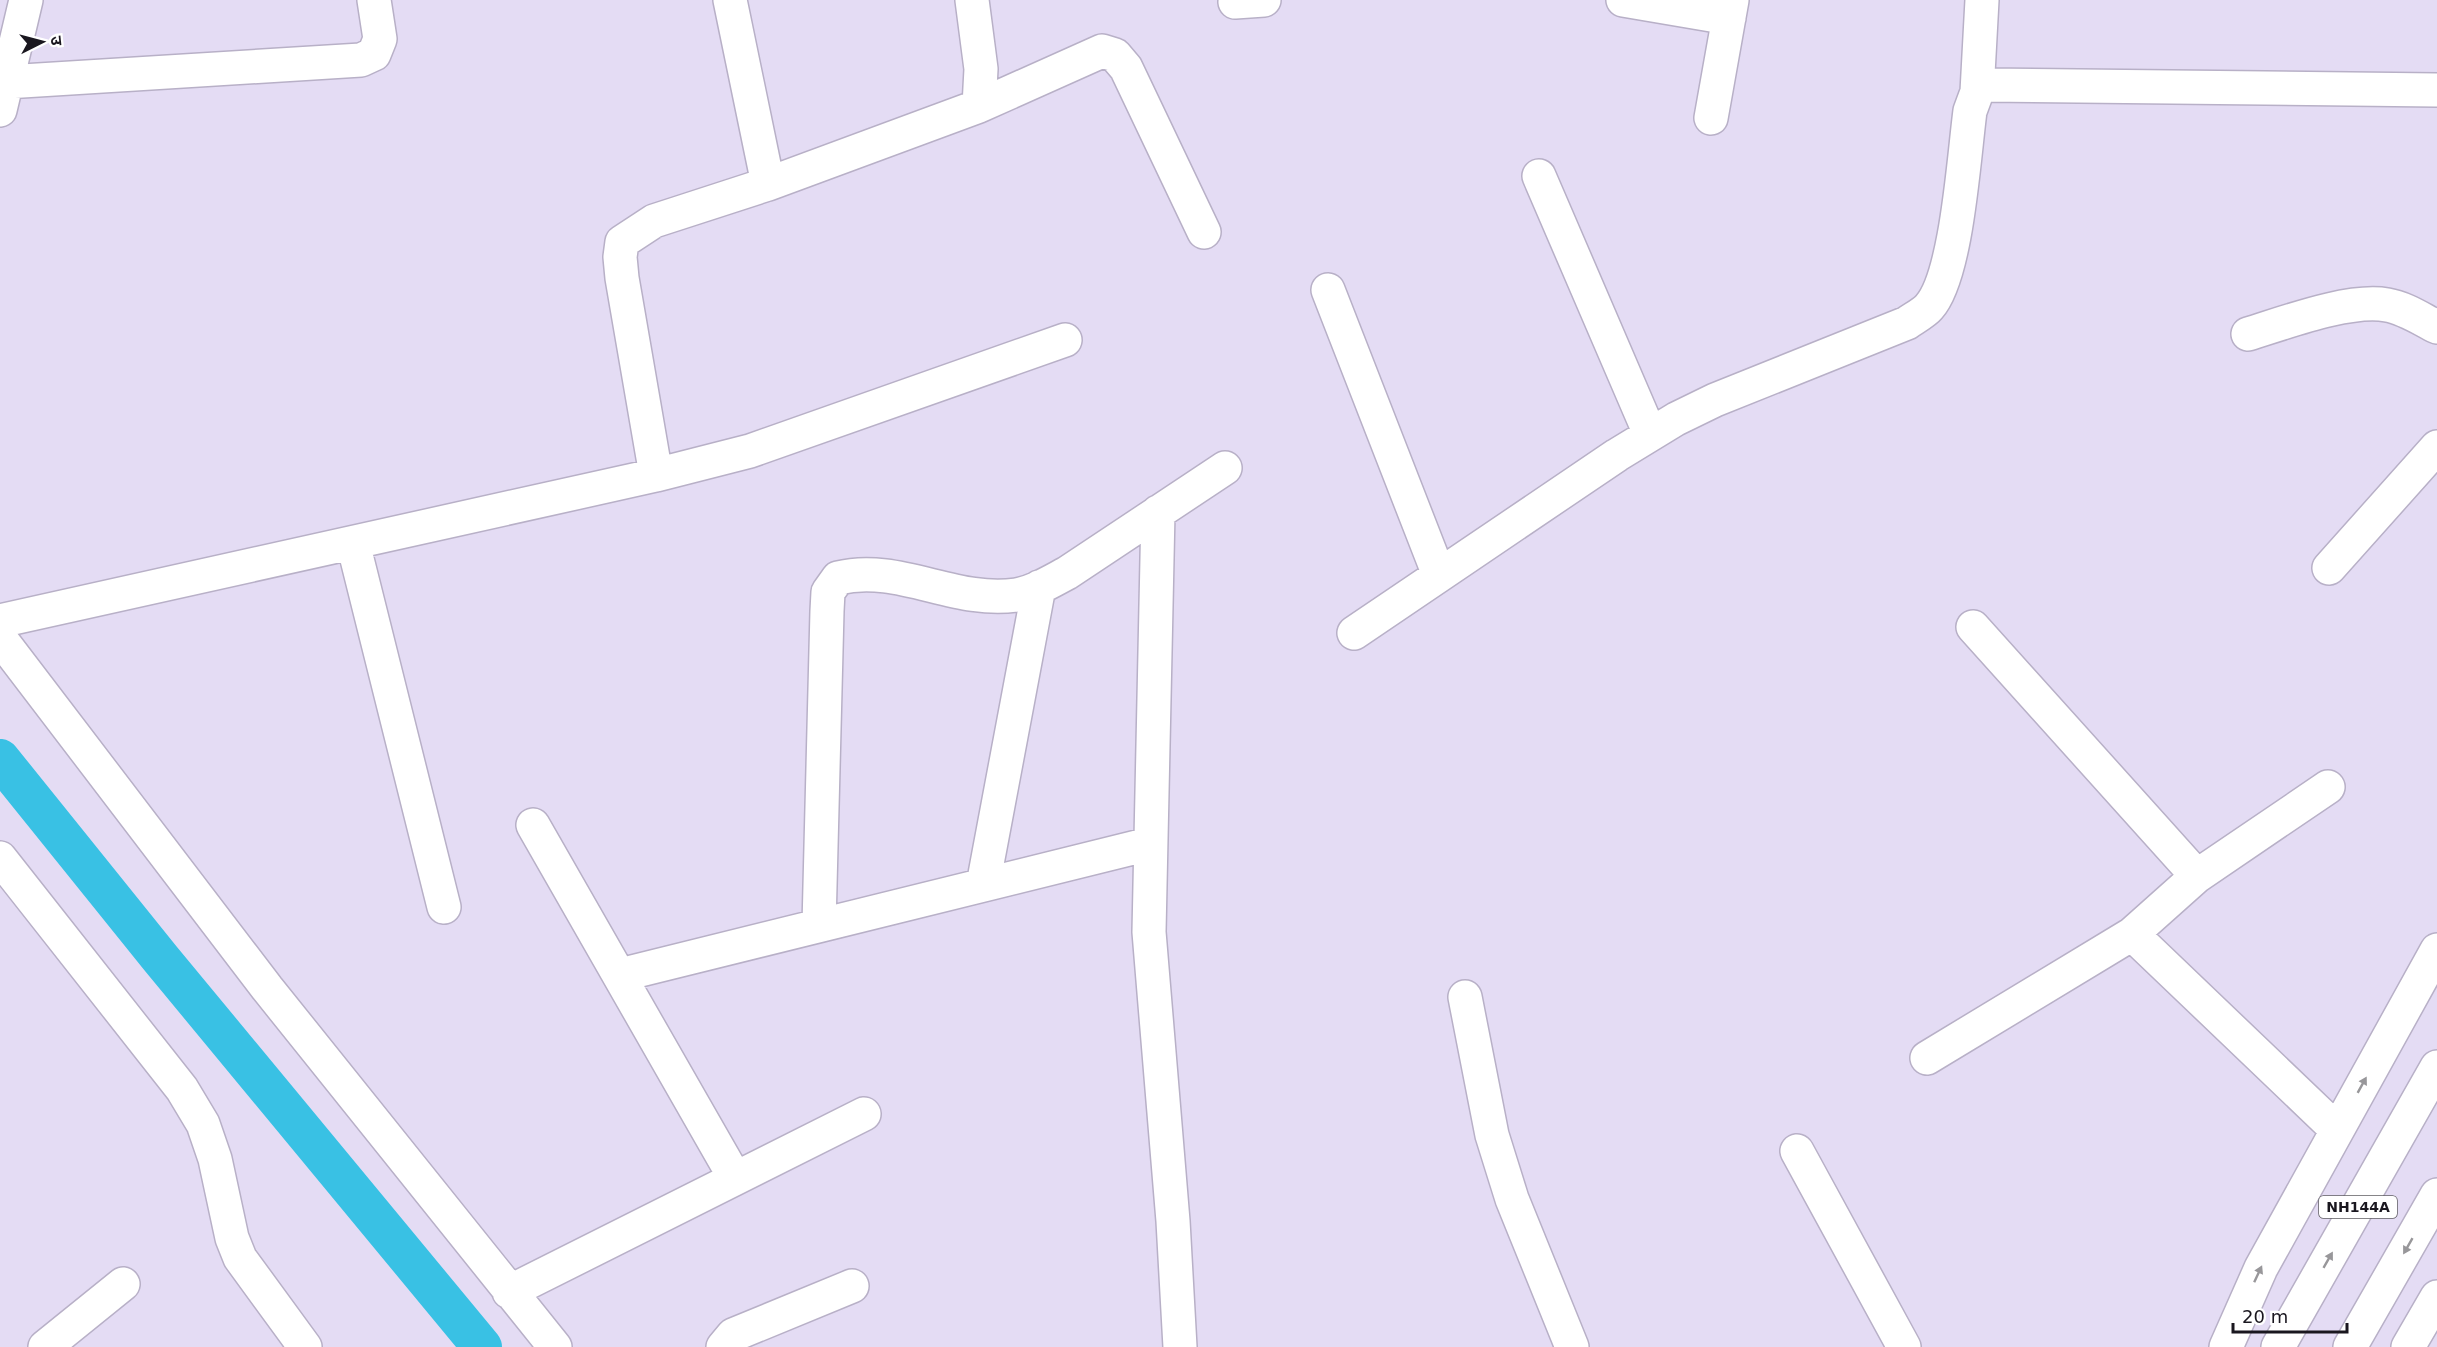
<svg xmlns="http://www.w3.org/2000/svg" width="2437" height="1347" font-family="'DejaVu Sans','Noto Sans Devanagari',sans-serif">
<rect width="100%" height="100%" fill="#e4dcf4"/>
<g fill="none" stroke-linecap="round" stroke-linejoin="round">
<!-- canal -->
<path stroke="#39c1e4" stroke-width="40" d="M0 759 161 959 482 1347"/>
<!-- minor casing -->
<g stroke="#b8b0c7" stroke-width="36">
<path id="minor" d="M730 0 768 184
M1623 0 1729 18
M1235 2 1264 0
M6 82 361 60 374 54 380 39 374 0
M1977 92 1982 0
M979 106 1102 51 1115 55 1126 68 1204 232
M0 110 26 0
M1711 118 1732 0
M1539 176 1650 434
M1328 290 1439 575
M2248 334C2284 323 2350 298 2387 305 2405 308 2421 319 2437 327
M656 475 622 278 620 257 622 242 654 221 768 184 979 106 981 69 972 0
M1158 512 1149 932 1173 1221 1180 1347
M353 543 444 907
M2329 568 2437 447
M0 621 656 475 750 451 1065 340
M1973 627 2197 876
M1354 633 1617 455 1676 419 1715 400 1907 323C1914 318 1924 313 1929 307 1957 276 1964 155 1970 111L1977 92 1985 85 2437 90
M0 638 267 988 555 1347
M533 825 735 1178
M0 858 182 1089 203 1124 215 1159 232 1238 240 1258 305 1347
M983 885 1039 587
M819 925 827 611 828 592 838 578C898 563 955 604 1016 595 1034 592 1050 582 1067 573L1225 468
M2132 934 2197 876 2328 787
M620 975 1149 844
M1465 997 1492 1135 1512 1199 1572 1347
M1927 1058 2132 934 2337 1130
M1797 1151 1904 1347
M509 1292 864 1114
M45 1347 123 1284
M723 1347 733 1335 852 1286
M2226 1347 2261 1268 2437 950
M2408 1347 2437 1297"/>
</g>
<!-- highway casing -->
<g stroke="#b8b0c7" stroke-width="36">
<path id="highway" d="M2278 1347 2437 1067
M2350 1347 2437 1195"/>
</g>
<!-- minor -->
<use href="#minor" stroke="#fff" stroke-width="33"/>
<!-- highway -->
<use href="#highway" stroke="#fff" stroke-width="33"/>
</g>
<!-- one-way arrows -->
<defs><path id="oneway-solid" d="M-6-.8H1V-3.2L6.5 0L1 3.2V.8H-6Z" transform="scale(1.5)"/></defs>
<g fill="#98979a">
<use href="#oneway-solid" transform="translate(2362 1085) rotate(-61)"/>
<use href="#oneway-solid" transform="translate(2408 1246) rotate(120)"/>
<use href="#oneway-solid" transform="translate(2328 1260) rotate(-60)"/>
<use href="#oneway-solid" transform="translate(2258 1274) rotate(-65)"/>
</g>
<g text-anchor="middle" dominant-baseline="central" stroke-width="6" stroke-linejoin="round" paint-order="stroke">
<!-- shield labels -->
<rect fill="#fff" stroke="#5f5d62" stroke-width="1.5" x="2319" y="1196" width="78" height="22" rx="4.5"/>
<g font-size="14" font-weight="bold" fill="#1a171f">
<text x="2358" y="1207">NH144A</text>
</g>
</g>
<!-- north arrow -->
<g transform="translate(42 42) rotate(84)" stroke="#ffffff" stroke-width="4.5" paint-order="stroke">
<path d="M0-4.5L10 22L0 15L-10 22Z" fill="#1a171f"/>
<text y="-9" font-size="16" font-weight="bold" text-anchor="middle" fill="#1a171f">उ</text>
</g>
<!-- scale -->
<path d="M2233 1323v9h114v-9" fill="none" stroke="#1a171f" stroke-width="3"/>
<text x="2242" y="1323" font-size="18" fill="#1a171f" stroke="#ffffff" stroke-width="4.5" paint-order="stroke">20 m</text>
</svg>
